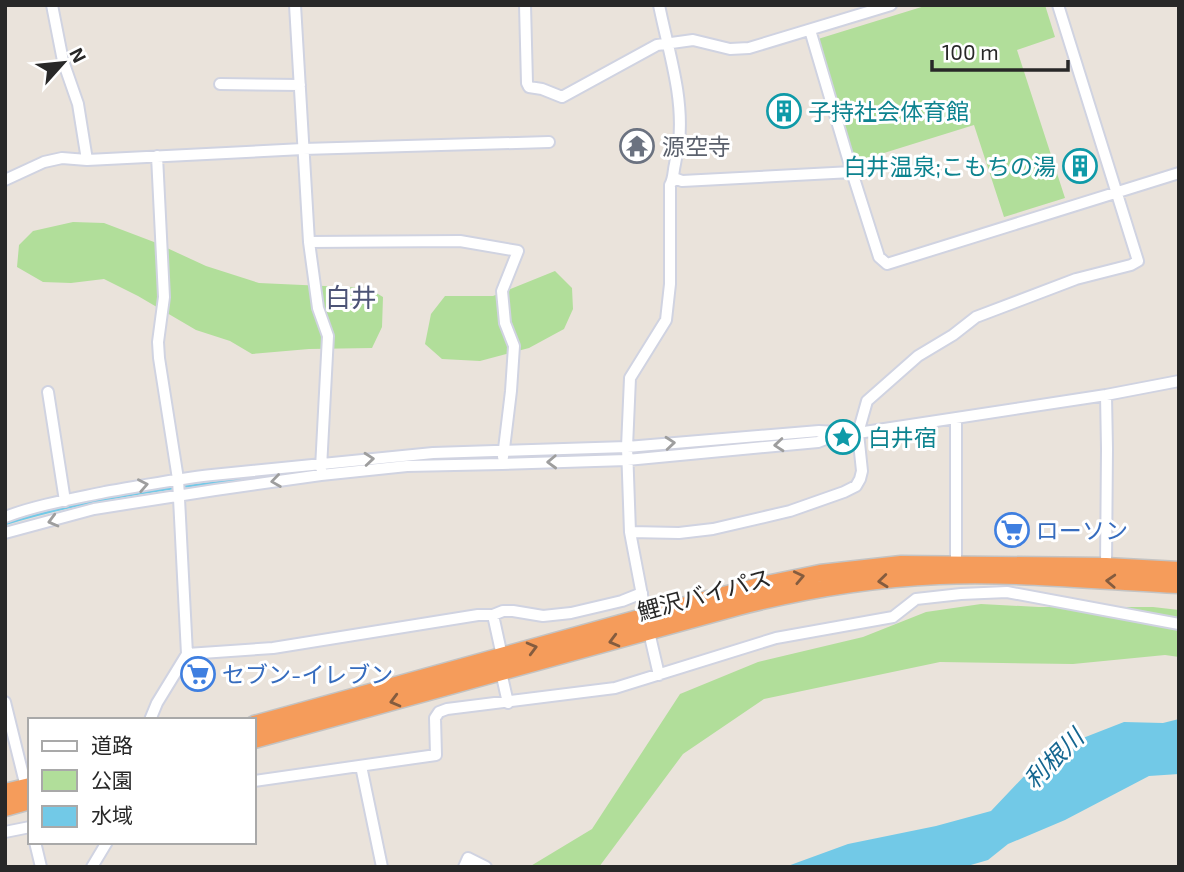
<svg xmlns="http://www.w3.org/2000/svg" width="1184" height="872" font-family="'Exo 2','Noto Sans JP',sans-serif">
<rect width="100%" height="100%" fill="#eae3db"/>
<!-- green -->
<path fill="#b1de9a" d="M928 5H1045L1055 37 1017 50 1065 198 1004 217 974 125 855 162 818 39Z
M73 222 104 223 154 242 206 266 259 283 368 288 383 297 382 327 372 348 309 349 252 354 230 341 196 330 138 296 104 279 71 283 43 282 17 267 19 245 33 231Z
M555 271 572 288 573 309 564 329 529 348 480 361 442 359 425 344 431 314 445 296H493Z
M981 604 1039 607H1153L1179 610V657L1165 655 1073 664 940 662 764 699 683 754 599 867H529L592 829 680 694 758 662 863 637 926 612Z"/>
<!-- water -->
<path fill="#72c9e7" d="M1179 719V774L1149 776 1065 820 1008 844 988 860 964 867H785L848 844 936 826 991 811 1047 752 1124 722 1163 723Z"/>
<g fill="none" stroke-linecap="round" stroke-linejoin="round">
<!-- stream -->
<path stroke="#72c9e7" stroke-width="2.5" d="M770 441 815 437
M508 457 624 455
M417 461 502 457
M181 487 317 470
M5 524C61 507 117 496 174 488"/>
<!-- minor casing -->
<g stroke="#d0d3e1" stroke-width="14">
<path id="minor" d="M52 5 63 61 78 104 87 160
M295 5 309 242 318 308 328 336 321 468
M525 5 527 83 529 87 542 89 562 97 657 45 693 40 730 49 749 48 891 5
M810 30 852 172 879 257 887 264 1179 173
M220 84 300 85
M674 178 682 181 852 172
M5 180 44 162 62 158 87 160 303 149 549 142
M309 242 460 241 518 251 502 291 505 323 514 346 511 391 503 457
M48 392 65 501
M956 419V570
M5 517C37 505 72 499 105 492 141 486 176 479 212 475L433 453 627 447 819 431 858 433 1106 395 1179 381
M630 532 679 533 713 529 790 511 844 492 856 486 860 479 862 471 858 433 867 401 918 356 953 335 976 317 1076 279 1131 265 1138 261 1058 5
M5 533 94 509 215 490 321 475 407 466 502 464 627 460 818 442 839 434
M1106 566 1107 449 1106 395
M493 615 502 656
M646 616 630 532 627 447 630 378 666 320 670 284V185C674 178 673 172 675 164 676 157 678 150 679 142 684 96 668 50 659 5
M649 632 659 675
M187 654 273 648 478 615H493L503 611H513L543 616 571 613 622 601 642 593
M501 672 508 703
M5 702 26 787
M150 720 157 703 187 654 178 479 159 358 158 342 164 297 157 156
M361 766 382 867
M254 781 436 755 435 718 439 712 447 709 615 688 776 638 893 617 916 599 961 594 1007 592 1179 624
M5 832 30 827
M35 842 41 867
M92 867 107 842
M464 867 468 858 486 867"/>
</g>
<!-- highway casing -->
<g stroke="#c3c3c3" stroke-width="19">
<path id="highway" d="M254 724 708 599 771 583 820 573 901 564 1106 566 1179 570
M254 740 738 607C804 590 871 579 939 576 1018 573 1099 581 1179 585
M5 792 30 786
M5 808 30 801"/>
</g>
<!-- minor -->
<use href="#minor" stroke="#fff" stroke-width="10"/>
<!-- highway -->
<use href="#highway" stroke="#f59c5b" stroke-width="16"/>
</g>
<!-- one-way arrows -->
<defs><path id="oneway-chevron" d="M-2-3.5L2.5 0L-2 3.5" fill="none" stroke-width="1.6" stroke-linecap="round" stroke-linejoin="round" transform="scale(1.75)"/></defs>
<g stroke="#9e9e9e">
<use href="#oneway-chevron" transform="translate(670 443) rotate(-5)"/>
<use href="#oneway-chevron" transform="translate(779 445) rotate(175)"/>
<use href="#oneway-chevron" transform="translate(369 459) rotate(-5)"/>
<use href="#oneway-chevron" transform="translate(552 462) rotate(178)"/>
<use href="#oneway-chevron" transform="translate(276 481) rotate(172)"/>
<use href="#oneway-chevron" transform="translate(143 485) rotate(-11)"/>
<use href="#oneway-chevron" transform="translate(53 521) rotate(165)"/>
</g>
<g stroke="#845c3f">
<use href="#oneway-chevron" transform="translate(799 577) rotate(-12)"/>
<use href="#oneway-chevron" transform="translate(883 581) rotate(174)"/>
<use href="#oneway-chevron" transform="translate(1111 581) rotate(-177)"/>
<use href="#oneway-chevron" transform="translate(614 641) rotate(165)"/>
<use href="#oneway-chevron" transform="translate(532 648) rotate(-15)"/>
<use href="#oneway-chevron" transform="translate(395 701) rotate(165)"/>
</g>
<!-- icons -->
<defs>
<g id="building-ring" transform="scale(1.75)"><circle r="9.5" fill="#fff" stroke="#0f9aa8" stroke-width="1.5"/><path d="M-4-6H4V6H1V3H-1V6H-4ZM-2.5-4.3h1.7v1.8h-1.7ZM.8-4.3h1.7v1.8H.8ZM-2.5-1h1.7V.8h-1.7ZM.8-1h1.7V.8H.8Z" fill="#0f9aa8"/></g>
<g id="temple-ring" transform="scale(1.75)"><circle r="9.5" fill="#fff" stroke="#6b7280" stroke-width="1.5"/><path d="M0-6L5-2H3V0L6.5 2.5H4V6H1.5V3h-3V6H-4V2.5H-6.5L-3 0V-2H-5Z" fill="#6b7280"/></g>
<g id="sight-ring" transform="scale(1.75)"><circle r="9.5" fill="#fff" stroke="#0f9aa8" stroke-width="1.5"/><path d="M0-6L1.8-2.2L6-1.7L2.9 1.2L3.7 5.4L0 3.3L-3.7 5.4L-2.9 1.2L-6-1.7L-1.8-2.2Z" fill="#0f9aa8"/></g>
<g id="supermarket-ring" transform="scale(1.75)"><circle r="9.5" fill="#fff" stroke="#3f7fe0" stroke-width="1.5"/><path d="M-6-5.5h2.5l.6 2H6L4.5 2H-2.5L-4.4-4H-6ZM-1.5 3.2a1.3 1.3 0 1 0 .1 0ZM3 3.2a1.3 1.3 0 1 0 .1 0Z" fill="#3f7fe0"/></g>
</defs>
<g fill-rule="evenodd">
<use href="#building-ring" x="784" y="111"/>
<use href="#temple-ring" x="637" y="146"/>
<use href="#building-ring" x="1080" y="166"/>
<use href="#sight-ring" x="843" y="437"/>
<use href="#supermarket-ring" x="1012" y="530"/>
<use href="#supermarket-ring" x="198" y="674"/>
</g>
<g text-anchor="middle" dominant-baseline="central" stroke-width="6" stroke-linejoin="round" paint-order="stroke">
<!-- culture labels -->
<g font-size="23" fill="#0d838f" stroke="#fff" text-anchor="start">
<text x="808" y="111">子持社会体育館</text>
<text x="1056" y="166" text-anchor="end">白井温泉;こもちの湯</text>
<text x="868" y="437">白井宿</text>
</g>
<!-- worship labels -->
<g font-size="23" fill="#5b616d" stroke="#fff" text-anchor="start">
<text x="662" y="146">源空寺</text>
</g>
<!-- shop labels -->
<g font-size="23" fill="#366cbe" stroke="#fff" text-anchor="start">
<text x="1036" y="530">ローソン</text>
<text x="222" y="674">セブン-イレブン</text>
</g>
<!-- street labels -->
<g font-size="23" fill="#282828" stroke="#fff">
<text transform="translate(704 594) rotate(-15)">鯉沢バイパス</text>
</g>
<!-- water labels -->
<g font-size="24" font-style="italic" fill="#146690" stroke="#fff">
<text transform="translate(1053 758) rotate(-45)">利根川</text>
</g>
<!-- quarter labels -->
<g font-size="26" fill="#4c5376" stroke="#fff">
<text x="351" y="296">白井</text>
</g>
</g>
<!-- border -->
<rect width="1184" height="872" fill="none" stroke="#282828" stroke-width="14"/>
<!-- legend -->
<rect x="28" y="718" width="228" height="126" fill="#ffffff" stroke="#a9a9a9" stroke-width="2"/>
<rect x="42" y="741" width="35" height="10" fill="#ffffff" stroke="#a9a9a9" stroke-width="2"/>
<text x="91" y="753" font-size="21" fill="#282828">道路</text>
<rect x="42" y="770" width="35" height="21" fill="#b1de9a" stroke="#a9a9a9" stroke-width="2"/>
<text x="91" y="788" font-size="21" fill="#282828">公園</text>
<rect x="42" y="806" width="35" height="21" fill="#72c9e7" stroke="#a9a9a9" stroke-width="2"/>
<text x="91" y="823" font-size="21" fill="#282828">水域</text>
<!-- north arrow -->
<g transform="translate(63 63) rotate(63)" stroke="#ffffff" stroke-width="5" paint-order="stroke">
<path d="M0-5L12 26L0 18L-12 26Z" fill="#282828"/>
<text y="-10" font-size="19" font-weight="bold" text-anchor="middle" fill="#282828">N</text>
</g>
<!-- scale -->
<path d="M932 60v10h136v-10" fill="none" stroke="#282828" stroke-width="3.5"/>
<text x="942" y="60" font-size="21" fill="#282828" stroke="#ffffff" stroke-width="5" paint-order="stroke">100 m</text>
</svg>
